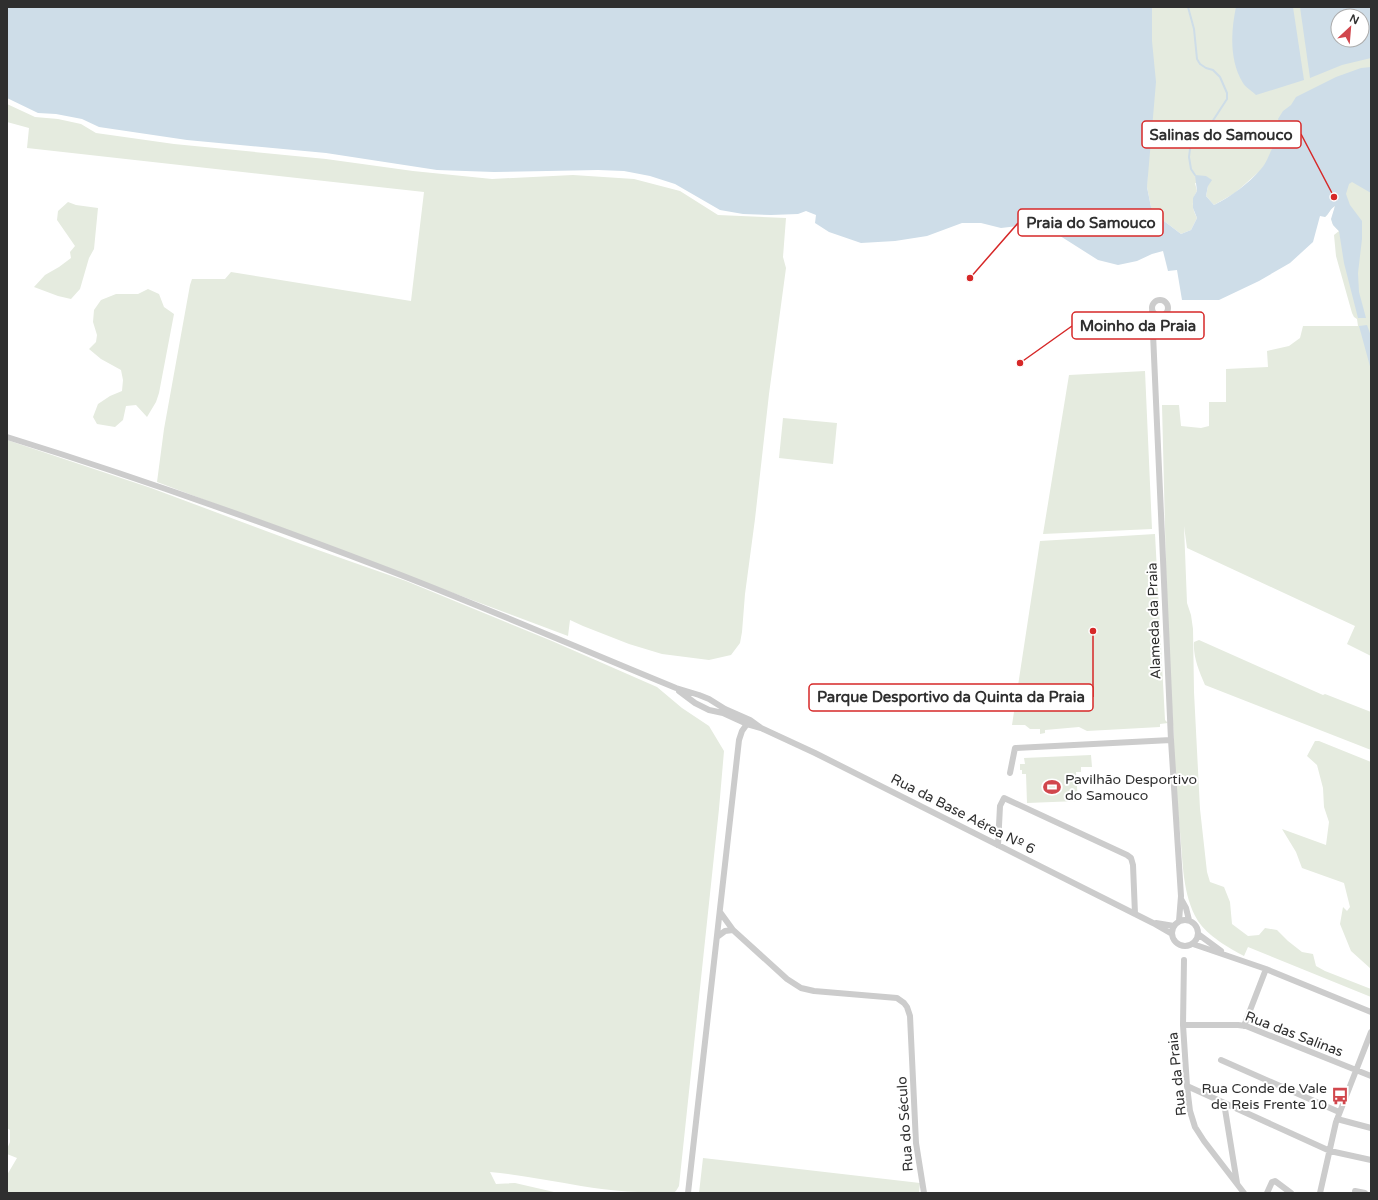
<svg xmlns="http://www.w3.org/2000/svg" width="1378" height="1200" font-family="'Varela Round',sans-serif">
<rect width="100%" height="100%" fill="#fff"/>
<!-- green -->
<path fill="#e5ebdf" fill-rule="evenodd" d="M1152 7H1371V656L1347 644 1355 626 1187 548 1184 526 1187 603 1191 615 1193 629 1194 692 1200 809 1207 872 1210 882 1224 887 1230 902 1232 924 1248 936 1259 935 1265 928 1277 930 1288 941 1302 952 1313 954 1316 966 1325 971 1371 989V997L1248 947 1244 956C1230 949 1207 935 1198 921 1182 895 1183 861 1180 832 1177 804 1175 777 1172 749L1174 739 1168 650 1162 405H1179L1181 426 1201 428 1209 426V402H1226V369L1268 367 1267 351 1289 346 1300 338 1303 326H1358L1357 319 1354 317 1352 313 1336 256 1334 235 1339 231C1327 220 1333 219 1335 206 1330 208 1329 214 1325 217L1262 169 1235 193 1214 205 1206 196 1208 186 1195 183 1197 191C1191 201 1192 208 1197 218L1191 230 1181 234 1164 221 1151 207 1147 187ZM1338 16H1362V40H1338Z
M7 104 35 117 58 119 81 124 96 133 174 144 326 159 413 171 492 179 573 175 634 179 680 191 718 215 786 218 783 257 786 268 769 394 755 519 745 594 742 632 740 643 731 655 709 660 662 654 629 644 583 626 570 620 568 636 157 482 164 429 190 285 192 279H225L231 272 411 301 424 192 27 148 29 128 7 122Z
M68 202 76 205 98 208 94 249 89 258 80 289 71 299 58 296 34 287 45 275 59 267 71 258 70 252 75 246 57 220 58 211Z
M148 289 159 294 164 307 174 314 159 393 156 402 147 417 136 405 126 406 123 420 115 427 97 424 93 417 98 404 110 396 122 391 123 380 121 370 101 359 89 349 96 342 97 335 93 322 94 310 101 300 116 294H138Z
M1145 371 1152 529 1043 534 1069 375Z
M783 418 837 423 833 464 779 458Z
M7 440 151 488 301 544 406 581 552 641 657 687 682 708 709 726 724 751 719 809 679 1186 676 1191 673 1193C643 1193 611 1191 581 1186 551 1181 521 1175 490 1172L496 1184 515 1183 554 1192 563 1193H7V1175L17 1158 7 1154V1149L10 1142V1130L7 1128Z
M1155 534 1165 720 1168 723 1160 724V727L1087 731 1079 727 1045 730V733L1040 734V729H1030L1025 725H1012L1040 541Z
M1199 640 1323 695 1325 694 1371 712V750L1205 685C1199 671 1193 657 1194 642Z
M1315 741H1319L1371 762V969L1351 951 1340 924 1343 907 1347 911 1350 907 1344 883 1302 868 1296 852 1282 829 1326 845 1329 822 1324 807 1323 788 1317 765 1307 756Z
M1091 755 1092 767H1081V772H1076L1078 801 1027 803 1026 774H1022V770H1020V764H1025L1024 758Z
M703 1158 920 1183 919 1193H699Z"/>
<!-- water -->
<path fill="#cedde8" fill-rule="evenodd" d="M7 7H1152V41L1156 82 1147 187 1151 207 1164 221 1181 234 1191 230 1197 218 1193 208V198L1197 191 1195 175 1206 176 1212 180 1208 186 1206 196 1214 205C1232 196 1248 184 1261 169 1267 163 1269 154 1273 147 1279 134 1284 134 1278 119L1283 111 1291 105 1296 97 1336 77 1361 68 1371 67V193L1352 182 1349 184 1346 194 1350 205 1362 221V239L1358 273 1359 292 1366 318H1358L1344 263 1339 231 1333 225 1331 219 1335 206C1330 209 1329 214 1325 217L1320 216 1313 242 1290 263 1259 281 1219 300H1182L1177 270 1168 271 1163 251 1152 254 1137 261 1118 265 1098 260 1046 227 1035 224 1001 228 981 223H962L927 236 895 241 861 243 829 232 815 223 816 215 806 211 798 214 771 215 743 214 720 210 675 184 650 176 624 171 598 170 494 172 437 170 326 153 187 140 99 127 82 119 56 114 38 113 7 98Z
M1236 7H1293L1304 80 1256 95C1252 91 1245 87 1243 83 1229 60 1231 31 1236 7Z
M1300 7H1371V58L1342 65 1310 78ZM1338 16H1362V40H1338Z
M1367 325 1371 336V370L1359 326Z"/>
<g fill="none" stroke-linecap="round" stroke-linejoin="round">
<!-- stream -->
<path stroke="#cedde8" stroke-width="2" d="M1188 7 1194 29 1197 59 1200 64 1206 68 1213 70 1220 77 1227 93V99L1212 122 1193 142 1190 149 1189 157 1191 169 1195 175"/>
<!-- street -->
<path stroke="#ccc" stroke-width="6" d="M1152 308a8 8 0 1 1 16 0a8 8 0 1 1-16 0Z
M1152 311 1171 740 1181 896 1179 921
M7 437C133 476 257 520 380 567 480 605 578 648 676 688L699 695 709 699 725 709 750 720 761 728
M679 691 695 703 709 710 723 713 747 724 761 728 815 753 1153 923 1172 934
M1010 773 1015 748 1171 740
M998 845 1000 806 1004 798 1127 855 1131 858 1133 865 1135 914
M1181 899 1186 908 1189 920
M720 912 733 930 787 979 801 988 814 991 897 998 904 1003 907 1007 910 1016 916 1143 924 1193
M1172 933a13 13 0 1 1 26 0a13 13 0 1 1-26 0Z
M1156 923 1174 926
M1198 934 1221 951
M717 937 725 931 733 930
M1193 944 1266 969 1371 1012
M1184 960 1183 1025 1187 1086 1190 1111 1195 1127 1204 1141 1244 1193
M1183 1025H1238L1246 1026 1371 1076
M1244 1026 1266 969
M1221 1060 1339 1112
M1187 1086 1330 1151 1371 1160
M1224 1103 1237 1183
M1337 1119 1371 1128
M1355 1191 1365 1193
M688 1193 739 740 742 731 747 724
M1267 1193 1272 1182 1275 1181 1291 1193
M1320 1193 1336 1122 1371 1032"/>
</g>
<!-- icons -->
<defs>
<g id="stadium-bare" transform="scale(1.38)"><path d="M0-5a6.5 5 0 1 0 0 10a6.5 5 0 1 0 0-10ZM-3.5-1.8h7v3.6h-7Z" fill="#d1474d" stroke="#fff" stroke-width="2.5" paint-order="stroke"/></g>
<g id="bus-bare" transform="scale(1.38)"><path d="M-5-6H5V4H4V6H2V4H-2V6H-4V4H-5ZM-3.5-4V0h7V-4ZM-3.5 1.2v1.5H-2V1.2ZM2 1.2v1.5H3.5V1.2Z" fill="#d1474d" stroke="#fff" stroke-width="2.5" paint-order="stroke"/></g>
</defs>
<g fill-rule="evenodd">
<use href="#stadium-bare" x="1052" y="787"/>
<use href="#bus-bare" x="1340" y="1096"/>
</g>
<g text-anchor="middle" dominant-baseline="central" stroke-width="4" stroke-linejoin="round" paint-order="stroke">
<!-- street labels -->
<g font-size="14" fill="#2f2f2f" stroke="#fff">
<text transform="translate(1154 621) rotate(-92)">Alameda da Praia</text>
<text transform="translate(963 814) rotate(27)">Rua da Base Aérea Nº 6</text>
<text transform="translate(1294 1034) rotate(21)">Rua das Salinas</text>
<text transform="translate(1177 1074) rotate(-96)">Rua da Praia</text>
<text transform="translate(905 1124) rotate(-94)">Rua do Século</text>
</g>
<!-- poi labels -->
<g font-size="14" fill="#2f2f2f" stroke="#fff" text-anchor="start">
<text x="1065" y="779">Pavilhão Desportivo<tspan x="1065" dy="16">do Samouco</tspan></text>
<text x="1327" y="1088" text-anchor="end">Rua Conde de Vale<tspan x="1327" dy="16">de Reis Frente 10</tspan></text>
</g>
</g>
<!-- callouts -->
<path fill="none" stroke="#d62828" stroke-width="1.5" d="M1334 197L1301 134M970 278L1018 223M1020 363L1072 326M1093 631L1093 697"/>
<g fill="#d62828" stroke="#fff" stroke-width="1.5">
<circle cx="1334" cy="197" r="4"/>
<circle cx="970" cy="278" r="4"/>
<circle cx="1020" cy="363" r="4"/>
<circle cx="1093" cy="631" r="4"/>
</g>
<g fill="#fff" stroke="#d62828" stroke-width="1.5">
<rect x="1142" y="121" width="159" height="27" rx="4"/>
<rect x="1018" y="209" width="145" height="27" rx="4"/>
<rect x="1072" y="312" width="132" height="27" rx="4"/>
<rect x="809" y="684" width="284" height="27" rx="4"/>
</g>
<g font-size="15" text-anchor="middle" font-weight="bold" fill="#2f2f2f">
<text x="1221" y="140">Salinas do Samouco</text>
<text x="1091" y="228">Praia do Samouco</text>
<text x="1138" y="331">Moinho da Praia</text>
<text x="951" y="702">Parque Desportivo da Quinta da Praia</text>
</g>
<!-- border -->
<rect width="1378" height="1200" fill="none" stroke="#2f2f2f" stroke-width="16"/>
<!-- north arrow -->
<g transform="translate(1350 28) rotate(26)"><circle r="19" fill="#ffffff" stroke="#acacac"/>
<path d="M0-3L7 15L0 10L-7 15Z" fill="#d1474d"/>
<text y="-6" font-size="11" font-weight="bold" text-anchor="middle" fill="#2f2f2f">N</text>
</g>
</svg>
